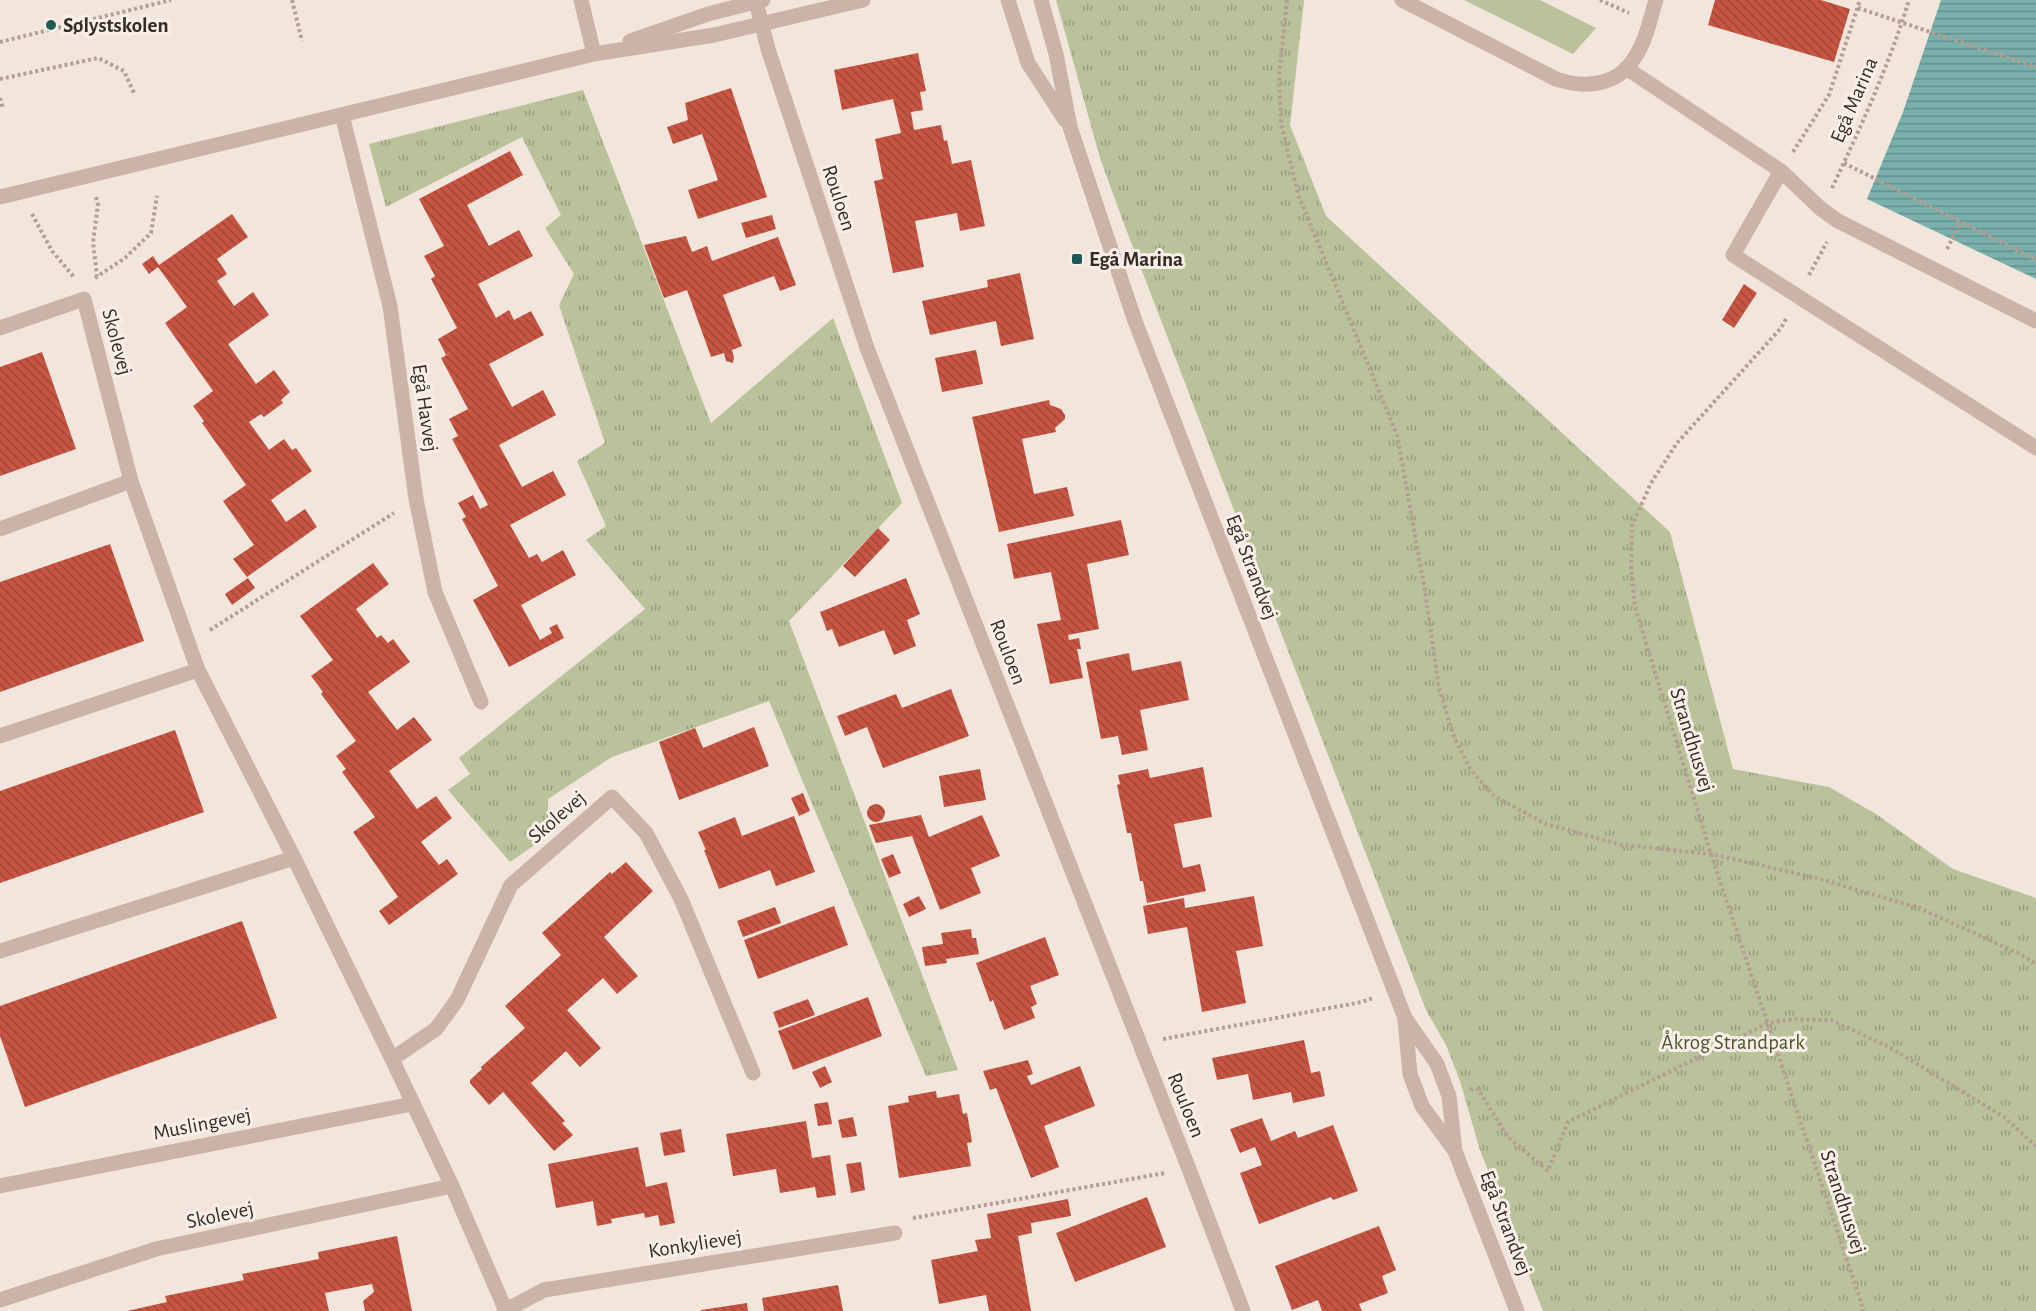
<svg xmlns="http://www.w3.org/2000/svg" width="2036" height="1311" font-family="'Alegreya Sans',sans-serif">
<defs>
<pattern id="park-tufts" width="24" height="20" patternUnits="userSpaceOnUse" patternTransform="scale(1.5)"><rect width="24" height="20" fill="#b9c29b"/><path d="M3 7l-1-3M5 7V3M7 7l1-3M15 17l-1-3M17 17v-4M19 17l1-3" fill="none" stroke="#979e7e"/></pattern>
<pattern id="water-rules" width="6" height="5" patternUnits="userSpaceOnUse" patternTransform="scale(1.5)"><rect width="6" height="5" fill="#79b0ac"/><path d="M0 2.5h6" fill="none" stroke="#648f8c"/></pattern>
<pattern id="building-back-hatch" width="6" height="6" patternUnits="userSpaceOnUse" patternTransform="scale(1.5)"><rect width="6" height="6" fill="#c85543"/><path d="M-1 5l2 2M0 0l6 6M5-1l2 2" fill="none" stroke="#a34738"/></pattern>
</defs>
<rect width="100%" height="100%" fill="#f2e5db"/>
<!-- green -->
<path fill="#b9c29b" d="M1464 0H1540L1596 28 1573 54Z"/>
<!-- park -->
<path fill="url(#park-tufts)" d="M1056 0H1304L1290 125 1326 216 1670 532 1733 769 1829 787 1876 814 1953 869 2036 898V1311H1543L1480 1150 1460 1081 1446 1045 1426 1010 1124 224 1100 158Z
M583 90 711 423 833 318 902 503 789 621 958 1070 926 1076 769 701 612 757 548 799 549 835 510 862 448 790 470 774 459 758 645 609 586 540 606 526 577 461 605 443 559 305 574 274 545 228 561 215 522 137 386 207 369 144Z"/>
<!-- water -->
<path fill="url(#water-rules)" d="M1941 0H2036V279L1867 199 1903 112Z"/>
<!-- building -->
<path fill="url(#building-back-hatch)" d="M1715 0H1821L1850 9 1834 62 1708 25Z
M918 53 926 91 920 92 923 110 911 112 914 130 941 125 944 141 947 140 952 164 971 160 985 226 960 231 957 213 915 221 924 267 893 273 874 181 883 179 875 139 901 133 893 99 842 110 834 70Z
M731 88 767 197 698 219 688 190 718 180 702 134 673 144 667 127 688 120 685 103Z
M510 151 523 175 467 205 489 246 519 230 533 256 478 284 496 318 509 310 514 320 531 311 544 335 489 364 512 407 543 390 556 415 499 445 522 487 553 471 566 495 510 525 529 558 537 554 542 562 563 550 576 575 521 605 540 640 552 633 549 628 557 624 564 638 509 667 473 600 498 586 462 519 466 517 458 503 473 495 480 509 488 505 452 439 458 436 449 419 468 409 441 358 456 350 446 355 438 339 457 328 431 279 435 276 424 256 444 246 419 199Z
M232 214 248 237 217 259 227 274 217 281 234 306 253 292 269 315 228 344 256 384 274 370 290 392 281 400 283 403 264 417 261 414 249 422 269 450 284 439 292 450 296 448 312 471 271 500 286 522 305 509 317 527 247 577 233 559 254 545 223 501 246 485 202 423 204 421 193 406 213 391 165 323 187 307 158 267 149 274 142 264 153 256 159 265Z
M772 215 776 229 746 238 741 223Z
M686 236 692 252 707 246 712 261 778 237 796 285 780 291 774 276 723 295 742 346 732 350 734 358 733 363 726 361 724 353 711 357 687 290 664 298 644 245Z
M1020 273 1034 339 1001 346 996 321 930 335 922 301 988 287 987 280Z
M1744 284 1757 293 1734 328 1722 320Z
M976 350 983 384 942 392 935 358Z
M42 352 76 449 0 476V367Z
M1049 400 1050 405 1061 409 1065 415V419L1055 428 1056 432 1022 439 1034 494 1067 487 1074 516 999 532 972 417Z
M1121 520 1129 555 1087 564 1099 629 1068 635 1069 640 1079 638 1081 649H1077L1083 678 1050 684 1037 624 1061 620 1051 572 1014 579 1007 544Z
M878 528 890 540 855 577 843 566Z
M110 544 144 641 0 692V582Z
M373 563 389 584 356 609 377 638 381 635 388 643 393 639 410 662 368 692 397 730 414 717 432 740 389 771 417 809 436 796 452 818 421 842 439 865 447 859 458 874 389 925 379 911 398 897 353 832 375 817 342 772 346 769 336 756 356 741 321 694 323 692 311 676 333 660 300 616Z
M248 578 255 588 232 605 225 594Z
M906 578 920 614 907 620 916 646 894 655 884 630 839 647 832 629 827 631 820 612Z
M1129 653 1132 671 1181 661 1189 700 1140 710 1148 750 1122 755 1118 736 1101 739 1086 662Z
M951 689 969 736 883 768 867 727 845 736 837 716 896 694 902 708Z
M754 727 769 766 679 800 659 742 695 728 703 748Z
M175 730 204 812 0 883V791Z
M1203 767 1212 817 1174 824 1183 868 1200 864 1206 891 1147 903 1143 881H1140L1131 833H1127L1117 785 1120 784 1118 775 1148 769 1150 778Z
M980 769 986 800 944 807 939 776Z
M803 793 810 811 799 816 791 798Z
M867 813a9 9 0 1 1 18 0a9 9 0 1 1-18 0Z
M921 815 929 837 982 815 1000 856 971 868 981 893 940 910 912 836 876 843 869 825Z
M794 816 815 872 776 886 770 870 719 889 704 850H706L698 832 735 817 742 836Z
M893 854 901 873 889 878 881 859Z
M626 862 653 891 604 937 638 976 617 994 603 978 567 1010 601 1048 580 1067 566 1051 531 1083 565 1121 562 1123 573 1135 554 1151 503 1092 489 1105 470 1083V1080L482 1069 481 1067 525 1028 505 1006 561 955 542 933 610 872 612 874Z
M919 896 926 909 909 917 903 904Z
M1254 896 1263 946 1236 951 1246 1003 1202 1012 1187 927 1148 934 1143 906 1184 898 1185 908Z
M834 906 848 945 758 979 744 940Z
M775 907 781 923 743 937 737 921Z
M242 921 277 1018 25 1107 0 1036V1006Z
M971 929 972 938H976L979 954 946 959 947 963 925 966 922 947 943 944 941 933Z
M1045 937 1059 975 1030 986 1037 1004 1031 1007 1035 1018 1004 1030 993 1000 990 1002 976 963Z
M868 997 882 1036 793 1070 778 1031Z
M808 999 815 1015 779 1028 773 1012Z
M1304 1040 1311 1073 1320 1071 1325 1096 1293 1103 1291 1092 1253 1100 1248 1074 1217 1080 1212 1058Z
M1028 1060 1033 1074 1027 1076 1031 1085 1080 1066 1095 1106 1044 1126 1059 1167 1031 1178 996 1088 990 1090 983 1071Z
M825 1066 832 1082 820 1088 812 1072Z
M936 1091 937 1098 959 1094 963 1114 967 1113 972 1142 967 1143 971 1166 899 1178 888 1106 909 1102 908 1096Z
M828 1102 832 1124 818 1126 814 1104Z
M853 1117 857 1136 842 1138 838 1120Z
M1262 1118 1271 1141 1295 1131 1298 1138 1333 1125 1358 1191 1333 1200 1331 1197 1259 1224 1240 1173 1262 1165 1255 1147 1240 1153 1230 1129Z
M806 1121 812 1158 830 1155 836 1195 817 1198 815 1187 780 1193 776 1169 733 1176 726 1134Z
M681 1129 685 1152 664 1156 660 1133Z
M638 1147 646 1187 667 1182 675 1223 660 1226 658 1215 645 1218 644 1213 611 1219 612 1223 597 1226 593 1201 556 1208 548 1164Z
M861 1162 865 1190 851 1193 846 1164Z
M1147 1197 1166 1247 1075 1282 1056 1233Z
M1068 1199 1071 1216 1031 1223 1032 1233 1018 1236 1031 1311H989L986 1295 939 1304 931 1260 978 1251 975 1240 991 1238 987 1214Z
M1379 1226 1396 1270 1382 1276 1388 1293 1359 1304 1362 1311H1322L1318 1300 1292 1310 1275 1266Z
M397 1236 412 1311H365L363 1301 374 1292 372 1284 325 1293 329 1311H127L167 1302 165 1296 244 1280 242 1274 319 1259 318 1252Z
M838 1285 843 1311H764L762 1298Z
M747 1303 748 1311H701V1310Z"/>
<g fill="none" stroke-linecap="round" stroke-linejoin="round">
<!-- path -->
<path stroke="#b69d91" stroke-width="4" stroke-dasharray="3 3" stroke-linecap="butt" d="M292 0 302 41
M1287 0 1279 75 1281 123 1298 194 1397 435 1424 585 1439 688 1454 737 1471 770 1494 796 1546 824 1622 845 1711 854 1817 878 1919 908 2020 954 2036 964
M1600 0 1629 13
M1858 8 2036 67
M0 42 171 0
M0 79 98 58 124 71 134 93
M0 98 3 109
M1793 152 1829 95 1860 0
M1844 163 2036 260
M1832 188C1861 127 1889 65 1909 0
M96 197 98 205 93 242 97 276
M32 214 52 251 74 277
M1947 249 1961 222
M1809 275 1827 242
M95 278 125 258 151 233 157 196
M1786 319 1781 328 1677 443 1651 483 1632 525 1631 567 1635 607 1711 854 1864 1311
M210 630 394 513
M1163 1039 1362 1002 1373 998
M1470 1089H1478L1507 1136 1548 1171 1568 1122 1768 1023 1793 1019 1831 1020 1889 1047 2004 1117 2036 1146
M913 1218 1165 1173"/>
<!-- minor -->
<path stroke="#cbb3a7" stroke-width="15" d="M581 0 594 54
M1008 0 1028 63 1065 120
M1041 0 1056 54 1070 127 1135 321 1405 1018 1437 1064 1449 1096 1455 1151 1517 1311
M1402 0 1556 79C1585 89 1618 86 1635 57 1646 41 1650 19 1656 0
M756 2 768 49 867 348 1189 1169 1243 1311
M630 41 708 14 763 0
M1626 68 1781 171 1821 209 1838 221 2036 321
M342 115 390 306 416 499 435 592 481 702
M1781 171 1733 255 2036 448
M0 197 594 54 714 35 863 0
M0 328 84 299 131 481 198 670 294 858 392 1059 452 1186 506 1311
M0 529 131 481
M0 736 198 670
M0 951 294 858
M1405 1020 1410 1074 1422 1106 1455 1151
M392 1059 436 1029 457 1000 511 885 612 797 646 833 681 899 753 1073
M0 1186 412 1104
M0 1300 156 1249 452 1186
M504 1311 544 1290 895 1233"/>
</g>
<!-- markers -->
<g fill="#1c5957" stroke="#faefe8" stroke-width="2">
<circle cx="51" cy="25" r="6"/>
<rect x="1071" y="253" width="12" height="12" rx="3"/>
</g>
<g text-anchor="middle" dominant-baseline="central" stroke-width="6" stroke-linejoin="round" paint-order="stroke">
<!-- poi labels -->
<g font-size="21" font-weight="bold" fill="#372b28" stroke="#faefe8" text-anchor="start">
<text x="63" y="25">Sølystskolen</text>
<text x="1089" y="259">Egå Marina</text>
</g>
<!-- street labels -->
<g font-size="21" fill="#372b28" stroke="#faefe8">
<text transform="translate(1854 100) rotate(-67)">Egå Marina</text>
<text transform="translate(839 198) rotate(72)">Rouloen</text>
<text transform="translate(117 342) rotate(75)">Skolevej</text>
<text transform="translate(425 408) rotate(82)">Egå Havvej</text>
<text transform="translate(1252 567) rotate(69)">Egå Strandvej</text>
<text transform="translate(1008 652) rotate(69)">Rouloen</text>
<text transform="translate(1692 740) rotate(73)">Strandhusvej</text>
<text transform="translate(557 817) rotate(-41)">Skolevej</text>
<text transform="translate(1186 1105) rotate(68)">Rouloen</text>
<text transform="translate(202 1124) rotate(-11)">Muslingevej</text>
<text transform="translate(1843 1202) rotate(72)">Strandhusvej</text>
<text transform="translate(220 1215) rotate(-12)">Skolevej</text>
<text transform="translate(1506 1223) rotate(69)">Egå Strandvej</text>
<text transform="translate(695 1244) rotate(-9)">Konkylievej</text>
</g>
<!-- park labels -->
<g font-size="21" fill="#4a552b" stroke="#faefe8">
<text x="1733" y="1042">Åkrog Strandpark</text>
</g>
</g>
</svg>
